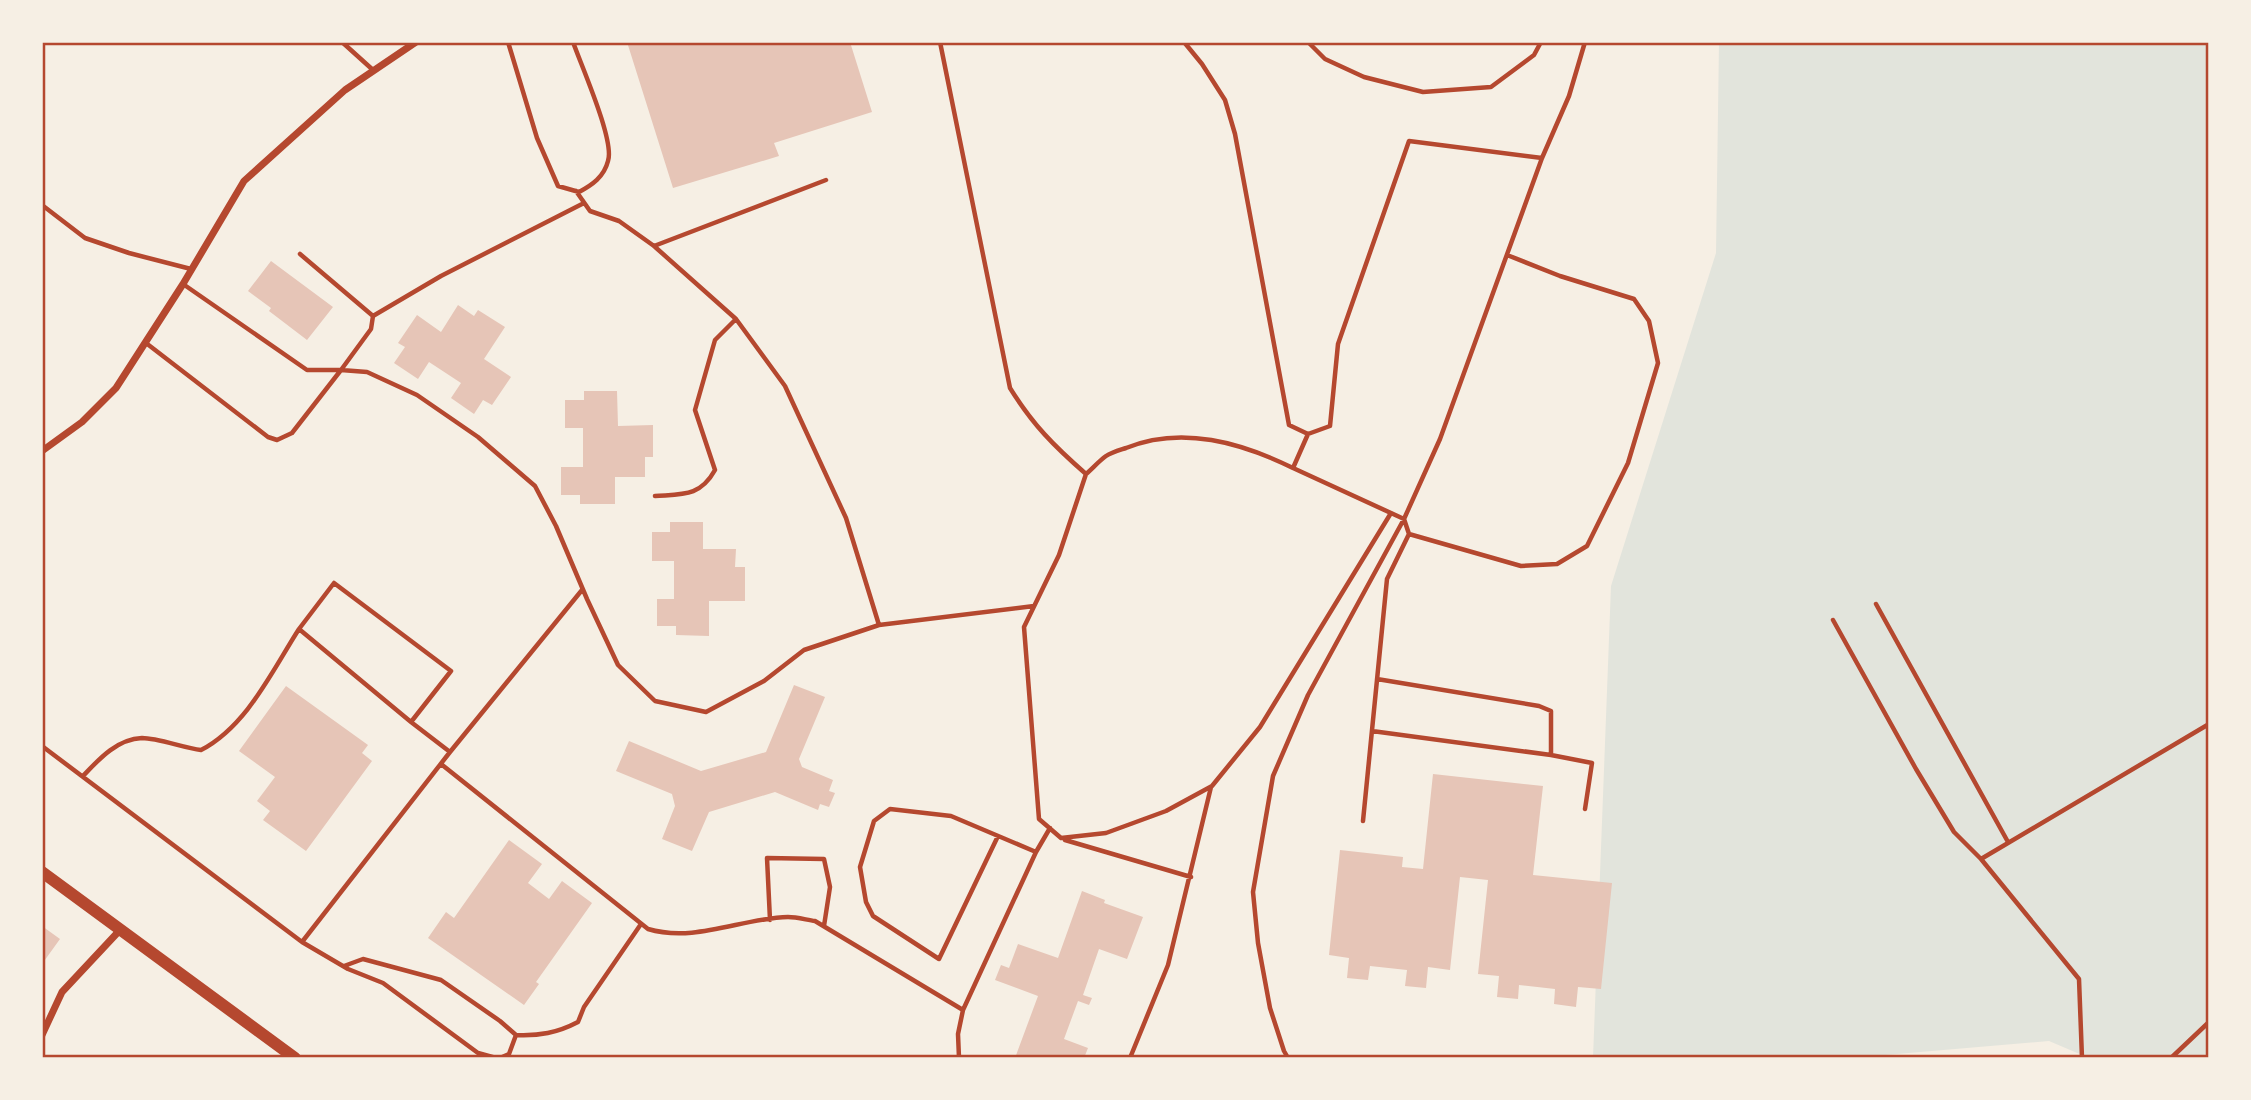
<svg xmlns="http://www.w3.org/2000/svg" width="2251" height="1100" font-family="Raleway,sans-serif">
<rect width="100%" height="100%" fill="#f6efe4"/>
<!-- green -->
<path fill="#e2e4dc" d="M1719 42H2209V1058H2089L2049 1041 1850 1058H1593L1611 586 1716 253Z"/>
<!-- building -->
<path fill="#e6c5b7" d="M627 42H850L872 112 774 143 779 156 673 188Z
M271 261 333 307 307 340 269 311 271 308 248 291Z
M458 305 474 316 478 310 505 327 484 359 511 377 492 405 483 400 474 414 451 398 461 383 429 362 418 379 394 363 405 347 398 343 417 315 441 332Z
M584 391H617L618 426 653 425V457H645V477H615V504H580V495H561V467H583V428H565V400H584Z
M670 522H703V549H736L735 567H745V601H709V636L676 635V626H657V599H674V561H652V532H670Z
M794 685 825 697 799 759 802 767 833 780 829 791 835 793 829 807 820 804 818 810 775 792 709 812 692 851 662 839 675 806 672 794 616 771 629 741 701 771 766 752Z
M286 686 368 745 362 753 372 761 306 851 263 820 270 811 257 801 275 777 239 751Z
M1433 774 1543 786 1533 875 1612 883 1601 989 1578 987 1576 1007 1554 1004 1555 989 1519 985 1518 999 1497 997 1499 976 1478 974 1488 880 1460 877 1450 970 1428 967 1426 988 1405 986 1407 970 1370 966 1368 980 1347 978 1349 958 1329 955 1340 850 1403 857 1402 867 1423 869Z
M509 840 542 864 528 883 549 899 562 881 592 903 536 982 539 984 524 1005 428 938 446 912 454 918Z
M1082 891 1105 900 1104 903 1143 917 1127 959 1099 949 1083 995 1092 998 1089 1005 1078 1001 1064 1039 1088 1048 1084 1058H1015L1038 996 995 980 1001 965 1009 968 1018 944 1058 958Z
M42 926 60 939 42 964Z"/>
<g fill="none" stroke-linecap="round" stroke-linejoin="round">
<!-- service -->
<path stroke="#b5482f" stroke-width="4.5" d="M342 42 373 70
M508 42 537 138 558 186 579 192C592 185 604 177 608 161 615 141 581 65 573 42
M940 42 1010 388C1033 425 1054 446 1086 474 1093 468 1099 461 1106 456 1112 452 1120 450 1126 448 1182 425 1242 443 1293 468
M1184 42 1202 64 1225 100 1235 134 1289 425 1308 434
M1308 42 1325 59 1364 77 1423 92 1491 87 1534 55 1541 42
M576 191 590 211 619 221 654 246 736 319 785 386 846 518 879 625 1034 606
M42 205 85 238 129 253 191 269
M654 246 826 180
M1507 255 1560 276 1634 299 1649 321 1658 363 1628 463 1587 546 1557 564 1521 566 1409 534 1404 519 1440 439 1542 158 1569 96 1585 42
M183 284 307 370H341L371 329 373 316 300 254
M373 316 441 276 584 203
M146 343 268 437 277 440 292 433 341 370 367 372 417 395 478 437 535 486 556 526 587 599 618 665 655 701 706 712 764 681 804 650 879 625
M1086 474 1059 555 1024 627 1039 819 1061 838 1106 833 1166 811 1212 786 1260 727 1391 513
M655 496C682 494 700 497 715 470L695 410 715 340 736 319
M1876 604 2008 842
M1833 620 1916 769 1954 832 1981 859
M411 722 299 629 334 583 451 671 411 722 450 752
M1372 731 1551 755V711L1539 706 1377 679
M42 746 302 942 348 969 383 983 478 1053 496 1058
M1551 755 1592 763 1585 809
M441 764 648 929C695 943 742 918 788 917 797 917 807 920 815 921L963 1010
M83 776C99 759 117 739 142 738 158 738 184 748 201 750 247 726 272 671 299 629
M1363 821 1387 579 1409 534
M998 836 939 959 873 916 866 902 860 867 874 821 890 809 951 816 1036 852
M1065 840 1191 877
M770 920 767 858 824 859 830 887 824 926
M302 942 450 752 582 590
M344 966 363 959 441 980 500 1021 516 1035 509 1054 500 1058
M516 1035C539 1036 557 1033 578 1022L584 1007 641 924
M959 1058 958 1034 963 1010 1036 852 1050 828
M1130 1058 1168 965 1211 787
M1288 1058 1284 1051 1270 1008 1258 943 1253 892 1273 776 1308 695 1404 519 1293 468 1308 434 1330 426 1338 344 1409 141 1542 158
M2082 1058 2079 979 1981 859 2209 724
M2171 1058 2209 1022"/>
<!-- minor -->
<path stroke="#b5482f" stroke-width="7" d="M42 451 82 422 116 388 183 284 244 181 345 90 416 42
M42 1035 62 992 120 930"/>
<!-- secondary -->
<path stroke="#b5482f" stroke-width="12" d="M42 872 295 1058"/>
</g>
<!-- border -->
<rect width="2251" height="1100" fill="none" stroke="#f6efe4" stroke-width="88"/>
<rect x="44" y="44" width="2163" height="1012" fill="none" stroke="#b5482f" stroke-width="2.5"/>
</svg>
